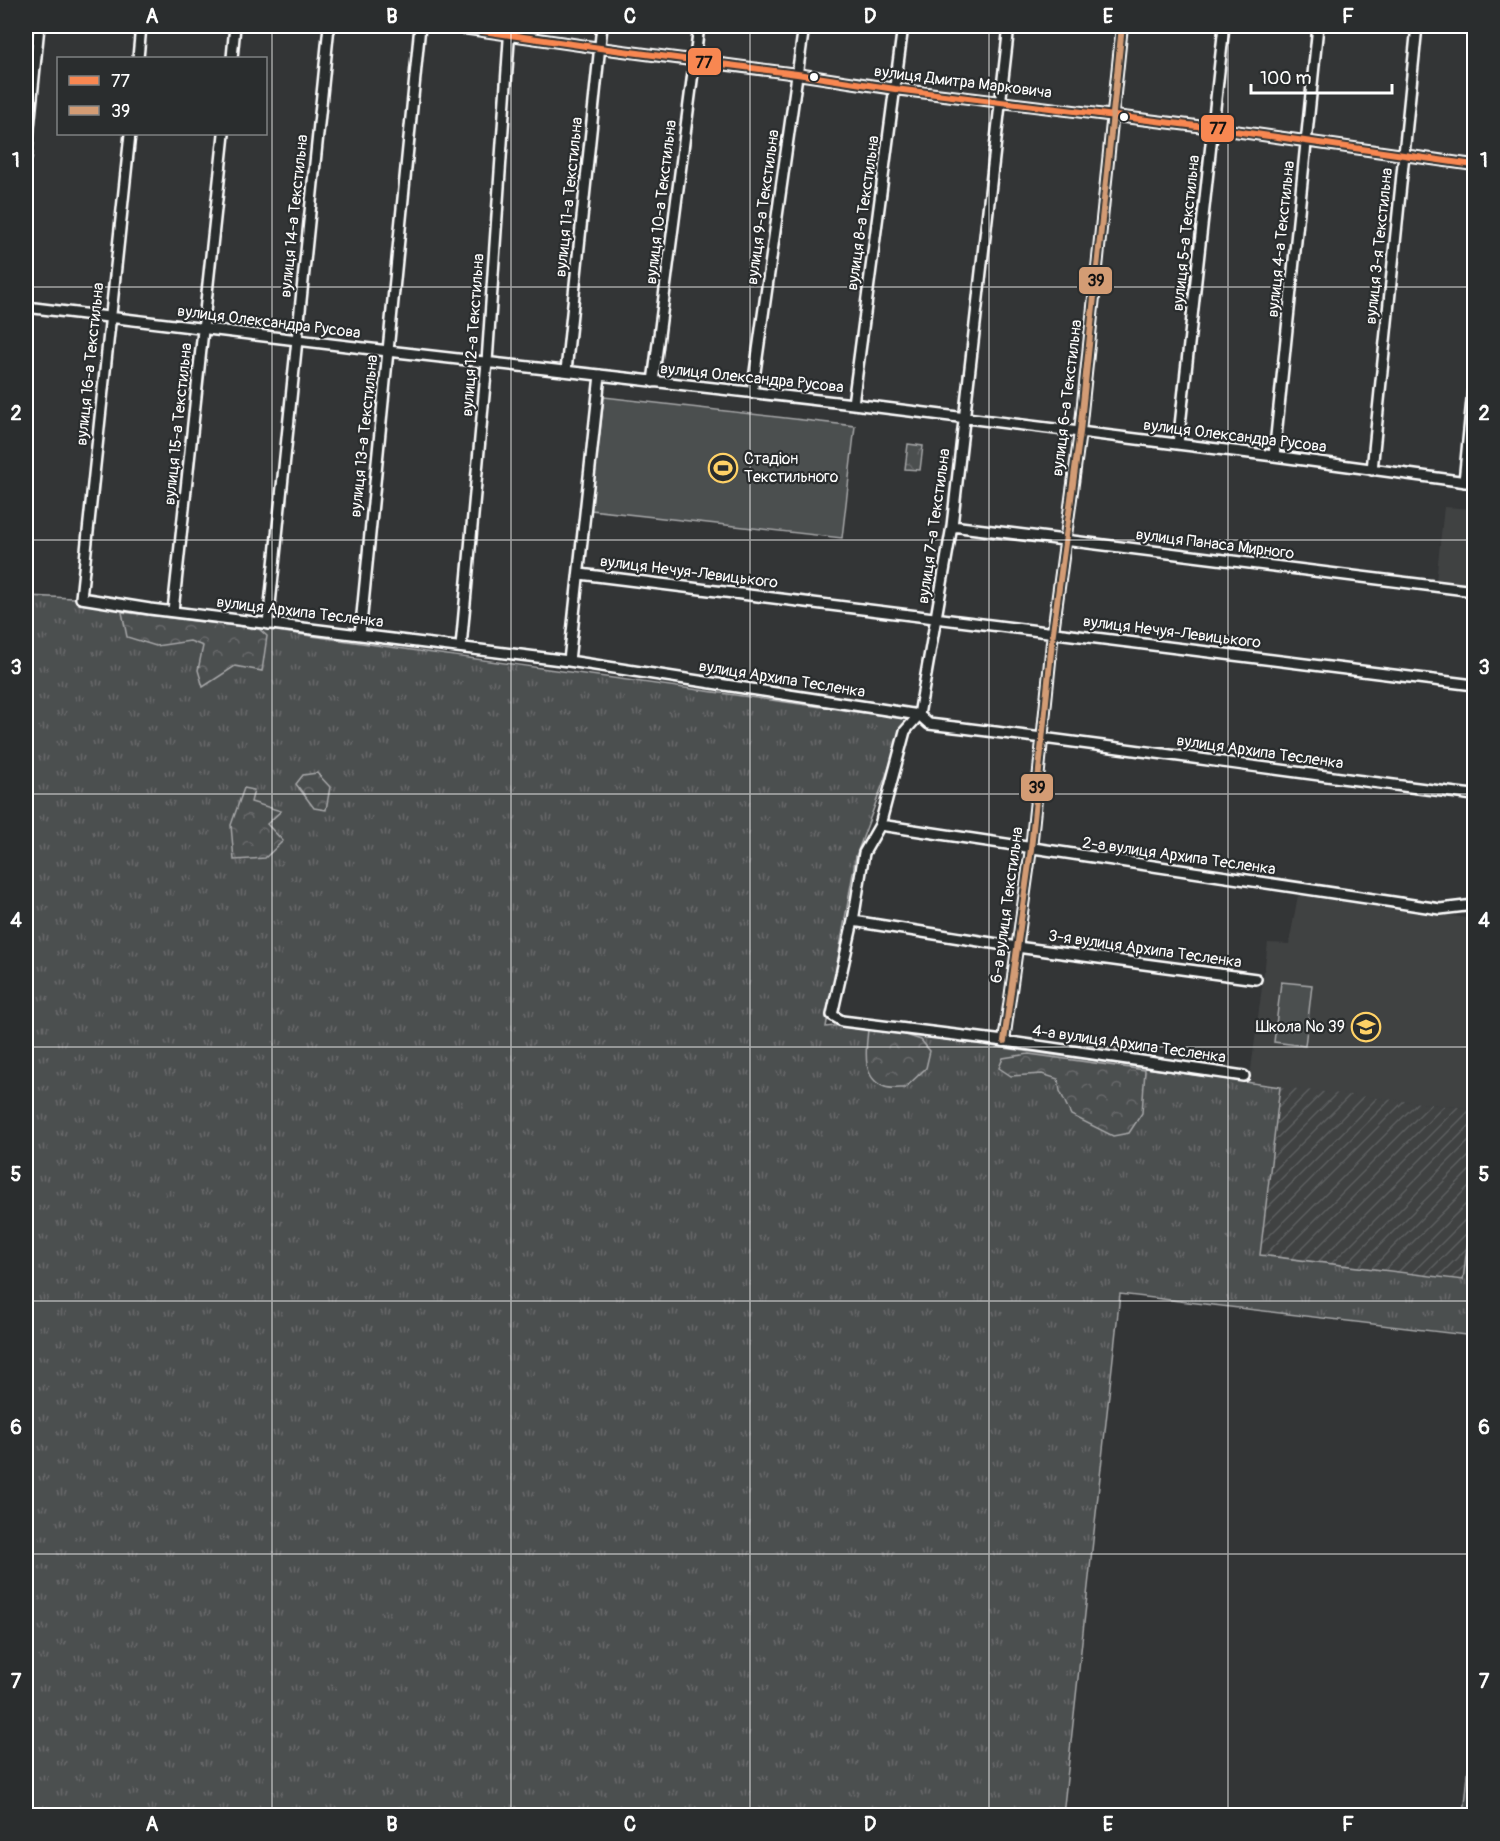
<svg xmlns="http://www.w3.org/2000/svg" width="1500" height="1841" font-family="Pangolin,sans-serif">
<defs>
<pattern id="industrial-furrows" width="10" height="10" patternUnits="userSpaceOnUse" patternTransform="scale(1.5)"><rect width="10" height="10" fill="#404243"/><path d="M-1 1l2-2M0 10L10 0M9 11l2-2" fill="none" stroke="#5d5e5f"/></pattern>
<pattern id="grass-tufts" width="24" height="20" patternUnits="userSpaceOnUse" patternTransform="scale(1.5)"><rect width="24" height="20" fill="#4c4f50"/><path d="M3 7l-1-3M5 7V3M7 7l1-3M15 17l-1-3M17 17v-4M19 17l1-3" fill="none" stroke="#67696a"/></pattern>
<pattern id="forest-crowns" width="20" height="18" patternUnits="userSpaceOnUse" patternTransform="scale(1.5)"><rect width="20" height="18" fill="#4c4f50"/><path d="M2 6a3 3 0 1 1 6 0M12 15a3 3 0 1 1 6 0" fill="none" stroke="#67696a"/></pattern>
</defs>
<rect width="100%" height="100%" fill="#333536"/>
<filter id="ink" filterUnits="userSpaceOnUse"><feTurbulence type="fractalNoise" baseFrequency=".0167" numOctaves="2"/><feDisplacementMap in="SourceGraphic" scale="12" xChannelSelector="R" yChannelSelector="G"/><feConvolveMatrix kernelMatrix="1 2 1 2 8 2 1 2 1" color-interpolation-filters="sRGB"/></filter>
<g filter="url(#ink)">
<!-- built -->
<path fill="#404243" d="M1444 507 1474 509V585L1436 581Z
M1298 895 1474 919V1109L1246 1084 1251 1069 1268 943 1289 944Z"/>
<!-- industrial -->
<path fill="url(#industrial-furrows)" d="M1280 1087 1474 1109V1186L1463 1280 1259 1255Z"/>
<!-- grass -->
<path fill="url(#grass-tufts)" stroke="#a6a7a8" stroke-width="1.5" d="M26 596 74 598 81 604 907 719 856 856 826 1027 842 1025 1280 1087 1260 1255 1463 1280 1471 1216 1474 1215V1336L1120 1294 1063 1815H26Z
M1474 1712V1815H1464Z"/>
<!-- forest -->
<path fill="url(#forest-crowns)" stroke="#a6a7a8" stroke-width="1.5" d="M908 444 923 446 920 470 905 469Z
M122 612 259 629 267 636 262 671 235 666 203 687 198 670 203 646 190 641 156 646 127 637Z
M317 773 330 787 326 810 314 808 296 784 303 775Z
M244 788 254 790 251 802 281 811 267 824 283 841 265 858 234 860 231 825Z
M868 1030 900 1033 921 1040 930 1051 926 1068 905 1088C899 1088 890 1089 885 1087 861 1079 866 1049 868 1030Z
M1029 1054 1145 1070 1142 1113 1129 1133 1113 1136 1071 1115 1060 1091 1058 1079 1042 1074 1011 1076 999 1068 1003 1058Z"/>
<!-- pitch -->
<path fill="#4c4f50" stroke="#a6a7a8" stroke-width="1.5" d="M604 397 855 426 842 538 591 510Z
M1281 982 1312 985 1305 1046 1274 1042Z"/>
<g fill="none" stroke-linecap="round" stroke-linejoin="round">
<!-- minor casing -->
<g stroke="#fff" stroke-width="14">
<path id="minor" d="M448 26 600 48 797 74 895 89 1213 128 1474 165
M1009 26 952 526 919 715 905 731 880 825 864 853 853 921 832 1015 842 1021 1004 1041 1244 1076
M138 58 141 26
M232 58 235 26
M130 134 81 598 150 609 569 661 919 715 929 724C1111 745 1292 773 1474 795
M26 158 39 26
M26 307 388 351 853 404 1274 456 1474 483
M566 371 602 26
M653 382 699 26
M752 393 804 26
M853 404 903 26
M1178 444 1224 26
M1274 456 1318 26
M1372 470 1417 26
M1464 482 1474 379
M952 526 1474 591
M580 574 1474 685
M173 611 224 134
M268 624 329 26
M360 635 420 26
M461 647 487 362 510 26
M569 661 600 375
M880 825 1440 909 1474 905
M853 921 1017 947 1256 979
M1004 1041 1031 849 1053 632 1080 432 1122 26"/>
</g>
<!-- minor -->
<use href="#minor" stroke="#2a2d2e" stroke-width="9"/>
<!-- bus-1 casing -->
<g stroke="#2a2d2e" stroke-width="10">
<path id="bus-1" d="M448 26 600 48 797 74 895 89 1213 128 1474 165"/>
</g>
<!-- bus-2 casing -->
<g stroke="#2a2d2e" stroke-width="10">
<path id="bus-2" d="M1004 1041 1031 849 1053 632 1080 432 1122 26"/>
</g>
<!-- bus-1 -->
<use href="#bus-1" stroke="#f88751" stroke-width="6"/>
<!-- bus-2 -->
<use href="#bus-2" stroke="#d39c74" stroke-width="6"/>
</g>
</g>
<!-- grid -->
<path fill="none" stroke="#fff" stroke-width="1.5" stroke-opacity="0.55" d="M272 26V1816M511 26V1816M750 26V1816M989 26V1816M1228 26V1816M26 287H1474M26 540H1474M26 794H1474M26 1047H1474M26 1301H1474M26 1554H1474"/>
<!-- icons -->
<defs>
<g id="stadium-ring" transform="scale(1.5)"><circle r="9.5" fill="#2a2d2e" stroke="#ffd166" stroke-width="1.5"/><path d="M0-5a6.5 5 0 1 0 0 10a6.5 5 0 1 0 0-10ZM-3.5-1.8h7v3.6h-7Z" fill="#ffd166"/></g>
<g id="school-ring" transform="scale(1.5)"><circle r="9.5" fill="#2a2d2e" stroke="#ffd166" stroke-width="1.5"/><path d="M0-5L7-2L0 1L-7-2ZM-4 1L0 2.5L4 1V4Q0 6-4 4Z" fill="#ffd166"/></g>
</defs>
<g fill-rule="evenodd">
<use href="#stadium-ring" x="723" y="468"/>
<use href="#school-ring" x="1366" y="1027"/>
</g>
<!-- markers -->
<g fill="#fff" stroke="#2a2d2e" stroke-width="2">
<circle cx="814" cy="77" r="5"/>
<circle cx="1124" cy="117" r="5"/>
</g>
<g text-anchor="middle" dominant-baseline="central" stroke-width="4.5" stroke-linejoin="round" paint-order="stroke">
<!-- street labels -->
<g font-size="16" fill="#fff" stroke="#2a2d2e">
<text transform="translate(963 82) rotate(7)">вулиця Дмитра Марковича</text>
<text transform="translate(569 197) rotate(-84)">вулиця 11-а Текстильна</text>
<text transform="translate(661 202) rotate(-83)">вулиця 10-а Текстильна</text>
<text transform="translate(763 207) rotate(-82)">вулиця 9-а Текстильна</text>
<text transform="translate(863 213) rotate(-82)">вулиця 8-а Текстильна</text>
<text transform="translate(294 216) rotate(-84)">вулиця 14-а Текстильна</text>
<text transform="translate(1186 233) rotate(-84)">вулиця 5-а Текстильна</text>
<text transform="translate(1281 239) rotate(-84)">вулиця 4-а Текстильна</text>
<text transform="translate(1379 246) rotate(-84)">вулиця 3-я Текстильна</text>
<text transform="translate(269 322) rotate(7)">вулиця Олександра Русова</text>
<text transform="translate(473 335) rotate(-86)">вулиця 12-а Текстильна</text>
<text transform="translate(90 364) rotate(-84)">вулиця 16-а Текстильна</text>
<text transform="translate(752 378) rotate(6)">вулиця Олександра Русова</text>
<text transform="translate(1067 398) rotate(-83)">вулиця 6-а Текстильна</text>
<text transform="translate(178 424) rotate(-84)">вулиця 15-а Текстильна</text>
<text transform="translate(364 436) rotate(-84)">вулиця 13-а Текстильна</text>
<text transform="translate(1235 436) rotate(7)">вулиця Олександра Русова</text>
<text transform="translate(934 526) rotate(-82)">вулиця 7-а Текстильна</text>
<text transform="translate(1215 544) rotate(7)">вулиця Панаса Мирного</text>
<text transform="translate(689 572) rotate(7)">вулиця Нечуя-Левицького</text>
<text transform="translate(300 612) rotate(7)">вулиця Архипа Тесленка</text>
<text transform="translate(1172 632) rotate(7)">вулиця Нечуя-Левицького</text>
<text transform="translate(782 679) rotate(9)">вулиця Архипа Тесленка</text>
<text transform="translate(1260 752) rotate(8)">вулиця Архипа Тесленка</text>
<text transform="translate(1179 856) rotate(8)">2-а вулиця Архипа Тесленка</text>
<text transform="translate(1007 905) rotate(-82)">6-а вулиця Текстильна</text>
<text transform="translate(1145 949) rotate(8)">3-я вулиця Архипа Тесленка</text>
<text transform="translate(1129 1044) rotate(8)">4-а вулиця Архипа Тесленка</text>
</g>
<!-- poi labels -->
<g font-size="16" fill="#fff" stroke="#2a2d2e" text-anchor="start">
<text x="744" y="459">Стадіон<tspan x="744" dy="18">Текстильного</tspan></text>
<text x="1345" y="1027" text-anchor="end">Школа № 39</text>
</g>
</g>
<g stroke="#2a2d2e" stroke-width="2">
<rect x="687" y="47" width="35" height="29" rx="6" fill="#f88751"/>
<rect x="1200" y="114" width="35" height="29" rx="6" fill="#f88751"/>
<rect x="1078" y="266" width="35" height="29" rx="6" fill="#d39c74"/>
<rect x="1020" y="773" width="34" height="29" rx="6" fill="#d39c74"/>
</g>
<g font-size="16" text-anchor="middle" font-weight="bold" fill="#111">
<text x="704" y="68">77</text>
<text x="1218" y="134">77</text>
<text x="1096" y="286">39</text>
<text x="1037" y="793">39</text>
</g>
<!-- margin -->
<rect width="1500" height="1841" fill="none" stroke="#2a2d2e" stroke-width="66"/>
<!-- legend -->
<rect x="57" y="57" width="210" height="78" fill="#2a2d2e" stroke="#7f8182" stroke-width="1.5"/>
<rect x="69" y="76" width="30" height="9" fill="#f88751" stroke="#7f8182" stroke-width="1.5"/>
<text x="111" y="87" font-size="18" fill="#ffffff">77</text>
<rect x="69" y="106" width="30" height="9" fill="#d39c74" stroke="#7f8182" stroke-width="1.5"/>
<text x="111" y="117" font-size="18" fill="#ffffff">39</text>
<!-- scale -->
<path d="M1251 84v9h141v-9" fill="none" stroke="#ffffff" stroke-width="3"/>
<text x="1260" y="84" font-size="18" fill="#ffffff" stroke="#2a2d2e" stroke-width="4.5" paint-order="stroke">100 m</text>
<rect x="33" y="33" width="1434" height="1775" fill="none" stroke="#fff" stroke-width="2"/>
<g font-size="20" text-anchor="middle" font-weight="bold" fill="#fff">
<text x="152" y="23">A</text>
<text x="392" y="23">B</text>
<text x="630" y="23">C</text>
<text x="870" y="23">D</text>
<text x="1108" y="23">E</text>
<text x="1348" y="23">F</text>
<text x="16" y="167">1</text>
<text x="1484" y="167">1</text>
<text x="16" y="420">2</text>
<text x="1484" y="420">2</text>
<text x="16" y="674">3</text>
<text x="1484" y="674">3</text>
<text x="16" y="927">4</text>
<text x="1484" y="927">4</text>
<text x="16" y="1181">5</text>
<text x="1484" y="1181">5</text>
<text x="16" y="1434">6</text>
<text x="1484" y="1434">6</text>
<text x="16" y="1688">7</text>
<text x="1484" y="1688">7</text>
<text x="152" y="1831">A</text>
<text x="392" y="1831">B</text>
<text x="630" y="1831">C</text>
<text x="870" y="1831">D</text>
<text x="1108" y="1831">E</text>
<text x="1348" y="1831">F</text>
</g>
</svg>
